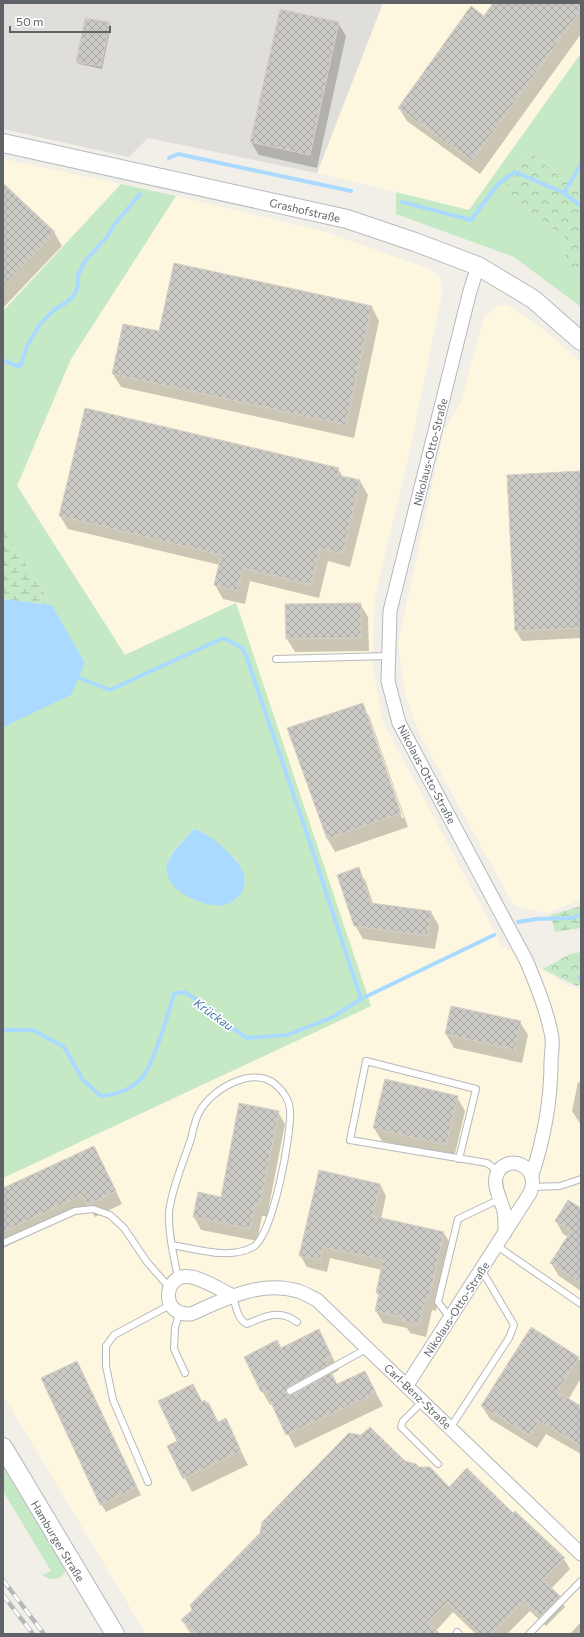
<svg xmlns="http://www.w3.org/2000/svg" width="584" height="1637" font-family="Commissioner,sans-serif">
<defs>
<pattern id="forest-crowns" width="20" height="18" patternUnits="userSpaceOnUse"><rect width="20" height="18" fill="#c5e8c5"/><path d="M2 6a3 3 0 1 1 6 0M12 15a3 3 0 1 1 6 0" fill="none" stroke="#a3c0a4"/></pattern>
<pattern id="wetland-marsh" width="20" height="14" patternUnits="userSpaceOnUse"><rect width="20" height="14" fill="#c5e8c5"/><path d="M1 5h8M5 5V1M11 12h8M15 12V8" fill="none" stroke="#a3c0a4"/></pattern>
<pattern id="building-cross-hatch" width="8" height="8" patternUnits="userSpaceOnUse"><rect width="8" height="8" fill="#cccac5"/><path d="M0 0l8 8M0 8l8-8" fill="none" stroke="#a9a8a4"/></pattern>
</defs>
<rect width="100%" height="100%" fill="#f1efe8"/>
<!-- commercial -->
<path fill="#fef7e0" d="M383 3H581V53L469 210 317 173Z
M3 159 121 184 3 311Z
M176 196 326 232 429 269 441 278 442 293 408 460 375 595 372 662 382 720 502 946 569 986 581 989V1634H146L3 1395V1178L371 1006 236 603 125 655 17 485 71 359Z
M507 305 548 333 581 363V899L548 913 514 906 419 733 405 694 398 644 444 431 461 401 484 317 496 306Z"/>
<!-- industrial -->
<path fill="#e0deda" d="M3 3H383L317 173 148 138 129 157 3 129Z"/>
<!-- grass -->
<path fill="#c5e8c5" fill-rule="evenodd" d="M581 53V195L529 151 503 191 566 238 565 266 581 279V307L514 257 396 214V192L469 210Z
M121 184 176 196 71 359 17 486 125 655 236 603 371 1006 3 1178V725L85 663 52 605 3 529V311ZM194 829 203 832 238 861 171 883 166 866 174 850Z
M3 1467 64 1567 65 1572C59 1581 51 1581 42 1575L51 1571 3 1491Z"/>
<!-- forest -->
<path fill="url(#forest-crowns)" d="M529 151 581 195V279L565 266 566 238 503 191Z
M581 952V986L575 985 543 969 570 954Z"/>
<!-- wetland -->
<path fill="url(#wetland-marsh)" d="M3 529 52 605 3 599Z
M581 906V928L555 932 551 915Z"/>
<!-- water -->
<path fill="#aadaff" d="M3 599 52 605 85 663 71 695 3 727Z
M194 829C207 833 217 842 227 851 239 862 251 877 241 893 236 899 232 903 224 905 208 908 181 896 172 884 168 879 167 872 166 866L174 851Z"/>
<!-- shadow -->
<path fill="#0003" fill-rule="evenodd" d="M495 3H581V34L480 174 407 121 399 108 484 17Z
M109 23 111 26 102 69 79 64 77 61Z
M338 23 346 36 317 168 259 155 251 142Z
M3 184 54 232 62 246 3 308Z
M372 307 379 321 354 438 121 387 113 374 160 333Z
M338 469 343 477 360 481 368 495 350 567 328 561 319 598 250 581 245 604 223 599 215 585 220 565 68 529 60 516Z
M581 472V638L522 641 516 631 508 476Z
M360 604 368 617 369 651 295 652 287 639Z
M362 705 370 718 408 827 335 852 327 838ZM367 718H369L404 818H402Z
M358 869 366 882 373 904 431 912 439 926 435 949 363 939 355 925Z
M452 1007 520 1022 528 1035 522 1063 454 1048 446 1034Z
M578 1082 581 1083V1125L572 1111Z
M457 1097 465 1111 454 1158 382 1141 374 1128Z
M278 1112 285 1124 267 1216H262L257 1241 201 1230 194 1217 199 1193 222 1198Z
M101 1160 122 1204 95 1217 89 1207 3 1248V1189Z
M380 1184 386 1196 381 1219 444 1233 451 1245 436 1311 432 1310 426 1337 410 1333 407 1328 383 1323 376 1311 379 1297 377 1293 382 1270 330 1258 327 1272 307 1267 300 1255Z
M581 1209V1291L559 1276 551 1263 568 1237 563 1234 556 1221Z
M319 1331 339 1370 332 1374 337 1385 365 1372 383 1406 295 1448 272 1403 270 1405 262 1391 281 1349Z
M578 1358 581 1363V1378L568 1400 581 1407V1454L546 1434 537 1448 490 1419 482 1406Z
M81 1371 141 1495 106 1512 101 1504Z
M193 1385 202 1402 218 1423 225 1420 248 1465 192 1492 169 1446 178 1442Z
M404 1462 449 1488 513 1514 564 1559 570 1569 551 1589 559 1597 565 1607 546 1626 530 1611 507 1634H476L453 1612 436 1631 439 1634H192L188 1630 182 1620Z
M581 1622V1634H570Z"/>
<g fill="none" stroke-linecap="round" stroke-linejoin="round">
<!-- stream -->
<path stroke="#aadaff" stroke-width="4" d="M169 158 178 154 351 191
M564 193 581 164
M402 202 471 220 498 184 515 172 564 193 581 206
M3 360 17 366 21 365 27 346 40 324 53 311 68 301 75 294 78 285V275L85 261 107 237 114 225 140 194
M79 678 110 690 223 638 241 647 245 653 306 831 361 999
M518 922 536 919 572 918 581 914
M579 978 581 977
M3 1030H33L64 1047 83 1080 101 1096C117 1094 127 1091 140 1080 152 1070 169 1011 174 994L184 992 194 998 218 1018 247 1038 287 1035 333 1017 361 999 494 935"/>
</g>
<!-- building -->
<path fill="url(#building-cross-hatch)" stroke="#d6d1c6" d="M493 3H581V10L472 161 398 108 471 6 484 16Z
M280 9 339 22 310 155 250 142Z
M85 18 110 22 101 66 76 62Z
M3 183 55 232 3 286Z
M174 263 372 306 346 425 112 374 123 324 159 331Z
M85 408 339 468 337 475 360 480 343 554 320 548 311 585 243 568 237 591 214 585 221 555 59 516Z
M581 471V628L515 631 507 475Z
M361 603V638L286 639 285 604Z
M363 703 401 813 327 839 287 728Z
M359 867 371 903 431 911 428 936 354 926 337 875Z
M451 1006 521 1021 515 1050 445 1034Z
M385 1079 458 1096 446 1145 373 1128Z
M239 1103 279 1111 260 1204 256 1203 250 1229 193 1217 198 1192 221 1197Z
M94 1146 116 1191 87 1205 82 1195 3 1232V1188Z
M319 1170 380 1184 373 1216 444 1232 429 1299H425L419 1325 402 1321 403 1317 375 1311 379 1293H376L383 1260 323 1247 320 1260 299 1256Z
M568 1200 581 1208V1283L550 1263 571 1231 555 1221Z
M531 1327 579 1357 557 1392 581 1406V1446L539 1421 530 1436 481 1406Z
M319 1329 332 1357 325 1360 328 1365 288 1387 286 1391V1393L292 1395 331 1373 337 1384 365 1371 376 1393 286 1435 265 1390 261 1392 244 1357 277 1340 281 1348Z
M77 1361 137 1487 100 1505 41 1378Z
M193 1384 202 1402 205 1400 206 1403 208 1402 218 1422 226 1418 241 1451 183 1479 167 1446 177 1441 158 1401Z
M370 1427 405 1461 416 1464 419 1467H430L449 1487 467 1468 513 1513 515 1511 565 1558 543 1580 560 1596 540 1617 523 1601 492 1634H480L447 1602 429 1622 440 1634H195L181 1620 192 1610 190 1605 260 1533 262 1522 349 1433 361 1435Z"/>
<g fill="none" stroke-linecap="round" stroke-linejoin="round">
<!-- lane casing -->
<g stroke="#b5b8bc" stroke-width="8">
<path id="lane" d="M276 659 388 656
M459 1159 476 1089 366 1061 350 1140 487 1163 499 1172
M533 1187 560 1186 581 1179
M3 1243 75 1211 93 1209 110 1215 124 1228 147 1262 169 1287
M172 1245C197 1249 229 1260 253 1247 273 1236 292 1133 290 1109 289 1099 282 1090 275 1084 252 1066 212 1089 200 1111 195 1119 193 1130 191 1139 184 1160 171 1191 169 1212 168 1234 174 1257 178 1278
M497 1246 581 1304
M233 1296C236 1306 237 1319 247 1324 265 1316 280 1309 297 1322
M179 1313 175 1328 174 1349 185 1373
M450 1318 438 1302 458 1219 500 1199
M290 1391 368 1348
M423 1401 403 1421 401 1427 438 1464
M450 1428 509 1338 514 1325 481 1269
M148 1482 113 1400 106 1366V1346L114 1335 170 1305
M457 1632 459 1634
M529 1634 581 1581"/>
</g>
<!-- street casing -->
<g stroke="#b5b8bc" stroke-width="15">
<path id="street" d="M478 266 470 291 390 611 388 681 399 723 526 960C536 983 548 1012 552 1038 553 1046 551 1055 551 1063 551 1101 544 1138 532 1175
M233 1296C221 1290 204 1279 191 1277 164 1271 158 1316 191 1314 225 1299 260 1280 298 1291 304 1293 311 1297 317 1300L581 1554
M407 1385 530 1193C542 1166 507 1152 497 1174 492 1185 501 1200 504 1211 505 1218 505 1226 505 1233"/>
</g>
<!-- secondary casing -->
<g stroke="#b6babf" stroke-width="20">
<path id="secondary" d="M3 143 347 219 415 242 478 266 533 299 581 341
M3 1447 115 1634"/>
</g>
<!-- lane -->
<use href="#lane" stroke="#fff" stroke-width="6"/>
<!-- street -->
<use href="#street" stroke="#fff" stroke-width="13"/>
<!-- secondary -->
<use href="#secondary" stroke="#fff" stroke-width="18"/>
<!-- rail casing -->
<g stroke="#b6b7b8" stroke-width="4.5">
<path id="rail" d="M3 1580 44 1634
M3 1595 33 1634"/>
</g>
<!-- rail -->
<use href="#rail" stroke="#fff" stroke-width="3" stroke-dasharray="9" stroke-linecap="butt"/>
</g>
<g text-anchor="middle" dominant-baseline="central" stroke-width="3.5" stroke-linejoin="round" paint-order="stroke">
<!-- street labels -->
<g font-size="11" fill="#5f6368" stroke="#fff">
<text transform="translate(305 210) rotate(13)">Grashofstraße</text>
<text transform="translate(430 452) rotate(-76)">Nikolaus-Otto-Straße</text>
<text transform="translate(427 774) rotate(62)">Nikolaus-Otto-Straße</text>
<text transform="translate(456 1309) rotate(-57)">Nikolaus-Otto-Straße</text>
<text transform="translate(418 1396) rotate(44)">Carl-Benz-Straße</text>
<text transform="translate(58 1541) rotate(59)">Hamburger Straße</text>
</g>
<!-- water labels -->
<g font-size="12" font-style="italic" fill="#4174aa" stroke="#fff">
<text transform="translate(214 1014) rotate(36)">Krückau</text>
</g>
</g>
<!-- border -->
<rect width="584" height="1637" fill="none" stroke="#5f6368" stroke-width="8"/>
<!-- scale -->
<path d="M10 26v6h100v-6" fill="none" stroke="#5f6368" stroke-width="2"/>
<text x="16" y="26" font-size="12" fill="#5f6368" stroke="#ffffff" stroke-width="3" paint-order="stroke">50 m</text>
</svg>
